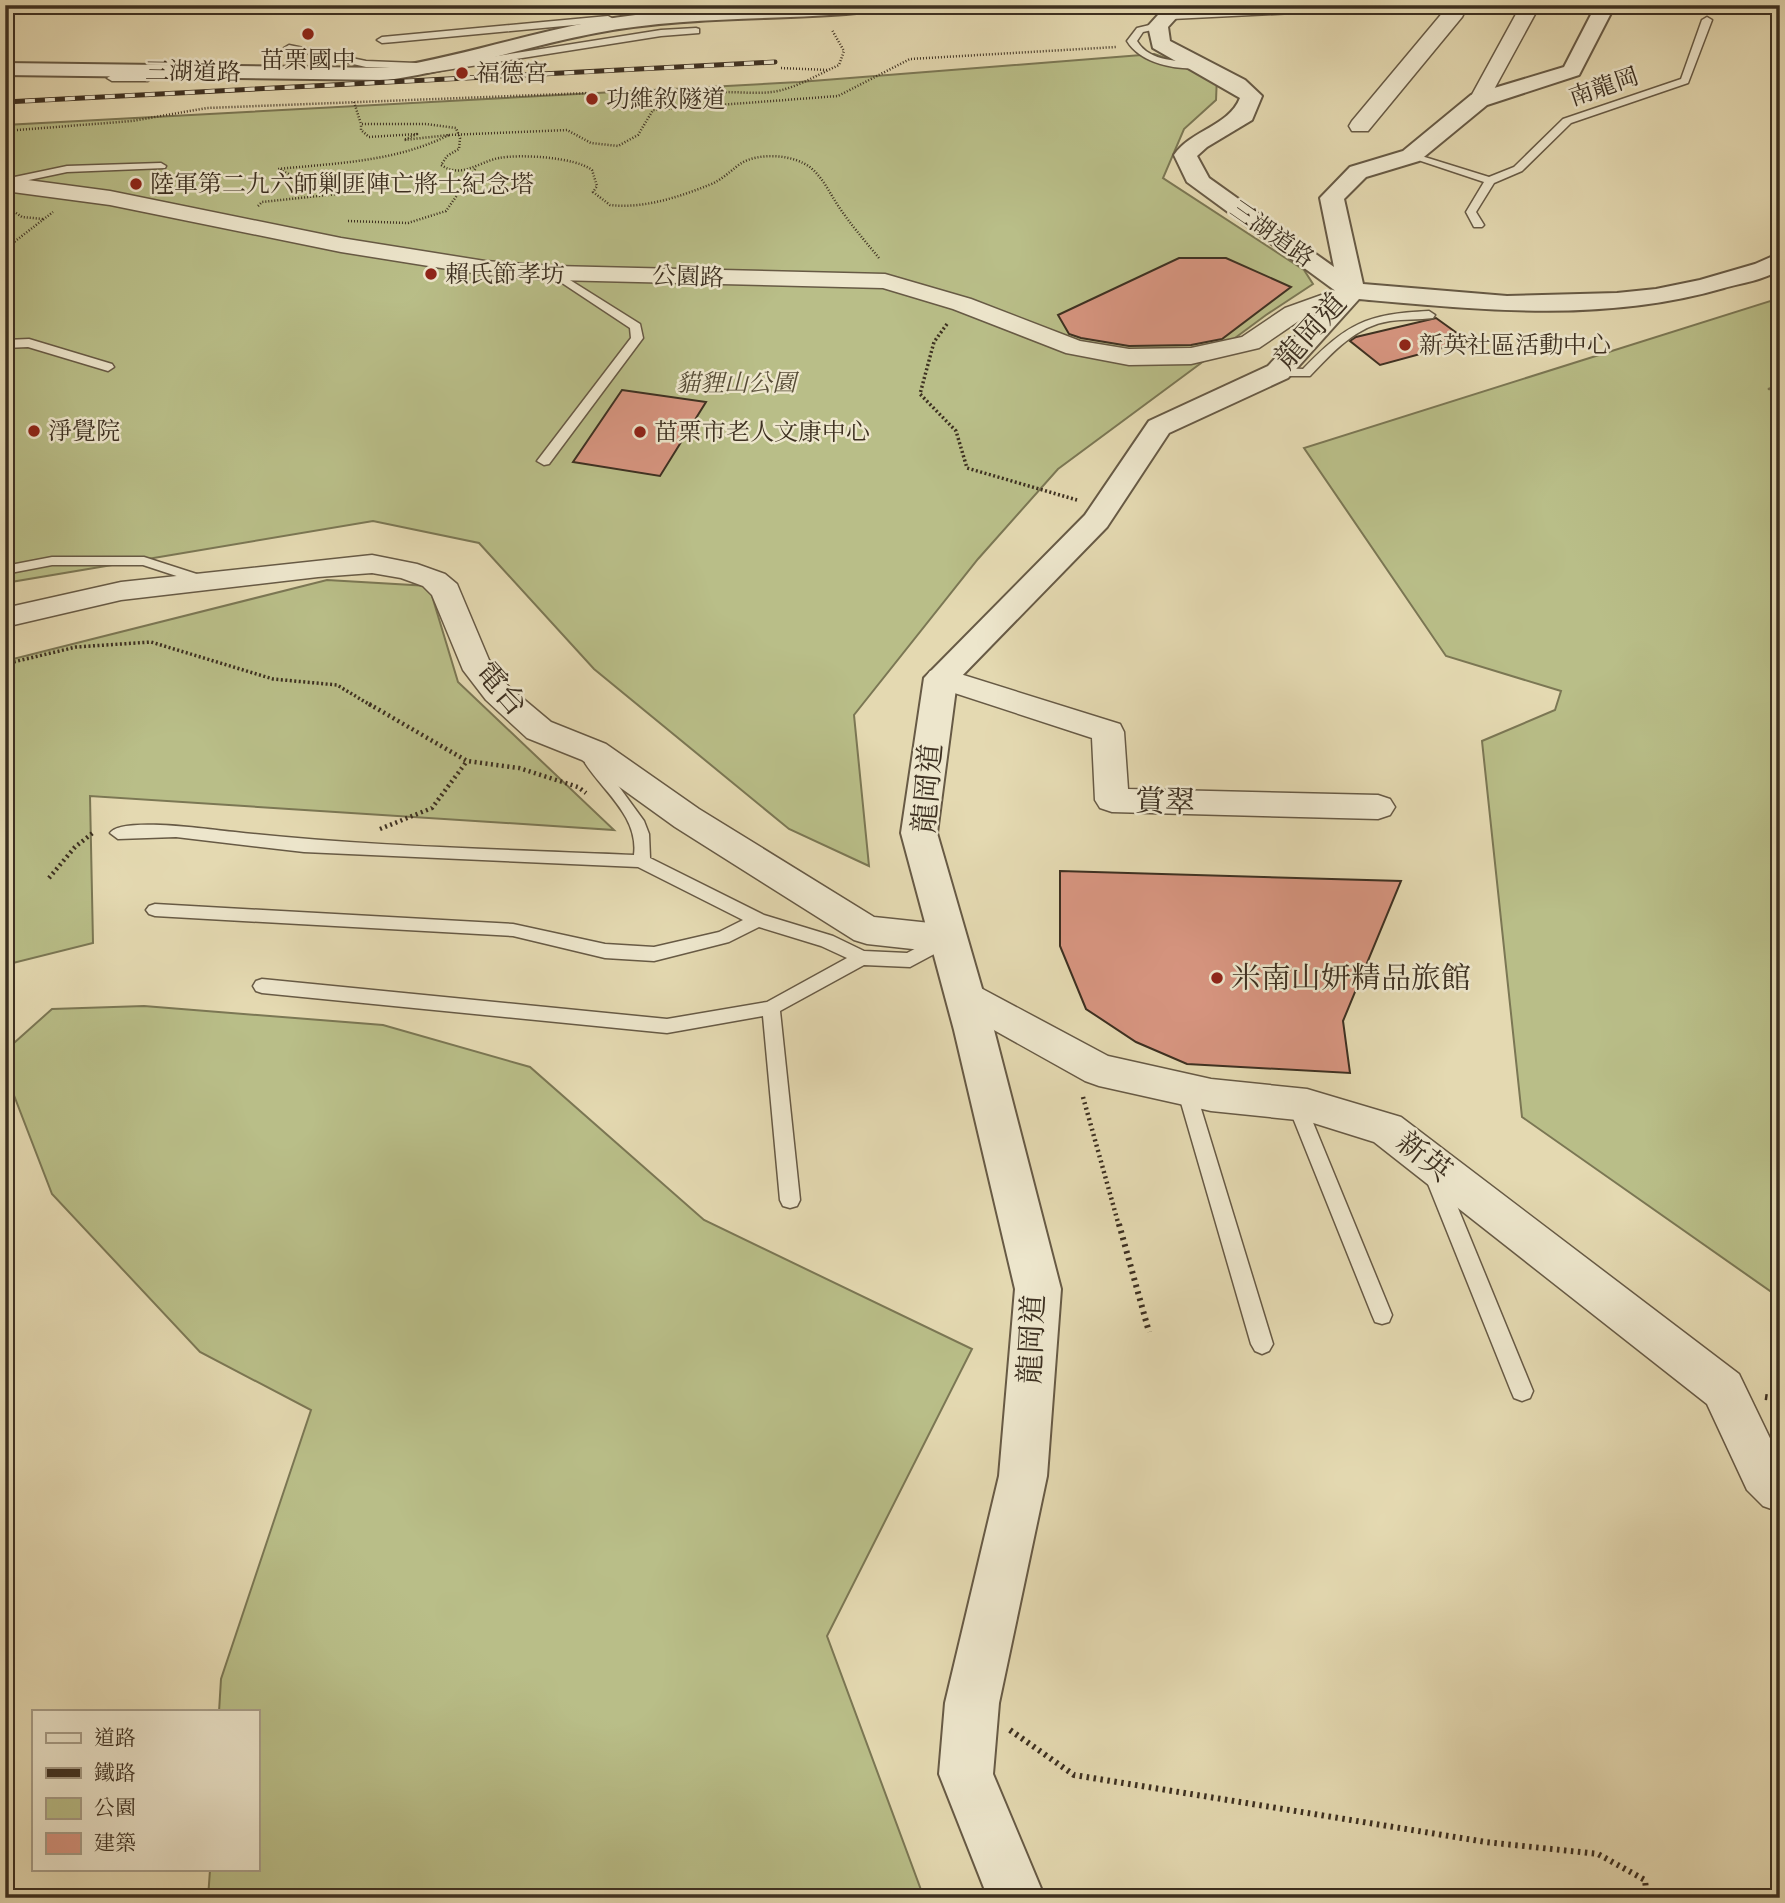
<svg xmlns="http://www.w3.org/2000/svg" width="1785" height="1903" font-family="'IM FELL Double Pica','Noto Serif TC',serif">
<rect width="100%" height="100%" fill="#e4d9b1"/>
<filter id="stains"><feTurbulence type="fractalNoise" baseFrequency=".00286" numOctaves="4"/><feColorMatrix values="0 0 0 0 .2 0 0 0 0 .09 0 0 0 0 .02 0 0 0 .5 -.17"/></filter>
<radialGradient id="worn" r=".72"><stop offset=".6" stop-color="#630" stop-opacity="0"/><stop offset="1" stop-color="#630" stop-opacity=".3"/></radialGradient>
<!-- green -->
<path fill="#b9be88" stroke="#7b7754" stroke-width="2" d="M1154 54 1217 76 1216 100 1184 129 1163 178 1304 270 1313 284 1266 315 1058 469 978 559 854 715 869 866 789 829 594 669 479 543 373 521 5 583V125L799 82Z
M1780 298V385L1768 389 1780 391V1298L1522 1117 1482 741 1555 710 1561 691 1446 656 1304 448Z
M327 580 429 586 458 682 614 830 90 796 93 943 5 965V661Z
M144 1006 383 1025 530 1067 704 1220 972 1349 827 1636 924 1898H208L210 1870H257V1712H219L221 1679 311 1410 200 1352 52 1194 5 1072V1051L52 1009Z"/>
<!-- building -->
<path fill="#d79580" stroke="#3d3021" stroke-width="2" d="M1179 258H1226L1291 287 1222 339 1191 345 1129 346 1081 338 1069 334 1058 315Z
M1436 318 1468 341 1380 365 1350 341 1356 337Z
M622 390 706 402 660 476 573 462Z
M1060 871 1401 881 1343 1021 1350 1073 1187 1064 1136 1042 1086 1009 1060 946Z"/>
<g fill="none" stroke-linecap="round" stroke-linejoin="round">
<!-- service casing -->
<g stroke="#675a45" stroke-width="3">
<path id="service" d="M608 16 619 22V26L606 22 394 42 382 43 377 40 382 37Z
M1707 17 1712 20 1688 83 1571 123 1522 171 1494 183 1476 212 1484 225 1482 227H1474L1466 212 1484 182 1406 156 1415 154 1489 177 1514 167 1563 119 1681 79 1702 20Z
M1158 23 1163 26 1161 28 1143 32 1137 41C1150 63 1180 60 1201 64V68C1176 70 1141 64 1127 41L1137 28Z
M696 28 699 29V33L661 36 427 73 415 69 366 67 284 48 289 45 366 61 416 63 428 67 661 30Z
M154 68 159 71 148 81H112L107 78 112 75H145Z
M161 163 166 166 165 168 67 172 5 185V179L67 166Z
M554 270 640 324 643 338 549 464 544 465 537 461 631 338 630 328 550 275 548 273Z
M1429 311 1435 315 1433 318C1419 320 1404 319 1390 321 1356 326 1333 352 1310 376H1278L1272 372 1278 368 1303 369C1347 324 1365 314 1429 311Z
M29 339 112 364 114 367 108 371 28 347 5 348V340Z
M52 557H144L206 577 208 580 201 584 143 565H52L5 574V566Z
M594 747 600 748 601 762 644 821 649 834 650 858 764 915 833 936 864 951 907 953 947 932 953 934 956 939 953 944 910 967 864 965 780 1011 800 1200 797 1206 790 1208 783 1206 780 1200 763 1016 667 1033 262 993 256 991 253 986 256 981 262 979 667 1019 767 1002 847 958 821 946 759 927 729 942 654 961 605 958 513 936 155 916 149 914 146 910 149 906 155 904 513 924 605 944 654 947 719 932 743 920 638 867 304 852 176 837 118 839 110 833C121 816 213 830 235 832 367 847 501 849 634 855 639 817 603 791 585 763L586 752Z
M1186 1081 1193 1084 1195 1089 1273 1344 1269 1351 1262 1354 1255 1351 1251 1344 1177 1089 1179 1084Z
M1296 1095 1303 1098 1305 1103 1392 1315 1389 1322 1382 1324 1375 1322 1372 1315 1287 1103 1289 1098Z
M1434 1166 1441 1168 1444 1174 1533 1391 1530 1398 1522 1401 1514 1398 1511 1391 1424 1174 1427 1168Z"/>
</g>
<!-- minor casing -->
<g stroke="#675a45" stroke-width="3">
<path id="minor" d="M1213 5H1342L1333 11 1172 19 1162 13 1172 7Z
M1449 5H1468L1462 17 1368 131H1352L1349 126 1352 121Z
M1521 5H1540L1486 104H1472L1469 100Z
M5 177 110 191 341 238 485 261 554 266 885 274 971 299 1080 341 1129 349 1191 348 1242 337 1285 308 1352 284 1361 286 1364 291 1361 296 1303 318 1259 348 1191 364 1129 365 1066 353 953 309 883 288 554 280 485 275 341 252 110 205 5 191Z
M372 555 417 564 445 574 457 584 489 660 508 686 551 722 606 744 699 809 874 917 949 925 962 929 967 939 962 949 949 953 867 944 854 940 675 827 582 760 527 738 486 700 463 670 432 595 423 586 401 578 372 573 318 577 121 600 5 627V608L121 582Z
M941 668 1120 724 1124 732 1128 789 1378 795 1390 799 1395 807 1390 815 1378 819 1112 812 1100 808 1095 800 1092 738 930 685 925 678 930 671Z
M964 981 977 986 1108 1056 1211 1079 1307 1089 1401 1117 1739 1374 1780 1459V1512L1763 1506 1747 1490 1707 1404 1374 1142 1307 1121 1211 1111 1099 1086 1085 1081 951 1006 945 996 951 986Z"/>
</g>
<!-- tertiary casing -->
<g stroke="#675a45" stroke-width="4">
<path id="tertiary" d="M792 5H887L877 11 846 14C763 20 678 17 596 33 526 46 459 70 388 80L5 75V63L388 68C459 57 526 34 596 21 660 9 726 9 792 5Z
M1167 5H1188L1168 27 1170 41 1245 80 1262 96 1252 120 1207 147 1197 156 1209 178 1334 267 1320 198 1350 167 1403 151 1471 95 1564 67 1596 5H1625L1622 9 1611 13 1579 75 1487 105 1419 161 1366 177 1344 199 1363 284 1507 296 1617 293 1656 289 1700 280 1755 264 1780 253V270C1763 280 1742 283 1724 288 1604 323 1481 310 1359 299L1288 378 1169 433 1107 527 957 681 937 833 994 1030 1061 1289 1047 1476 999 1703 993 1774 1045 1898H988L939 1774 945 1703 999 1476 1015 1289 954 1030 901 833 924 678 1085 515 1149 421 1268 366 1337 292 1187 182 1174 155C1191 130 1229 126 1240 98L1153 48 1148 26Z"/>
</g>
<!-- path-far3 -->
<path stroke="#3d3021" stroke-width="2.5" stroke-dasharray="1 2" stroke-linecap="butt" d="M781 68 827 70
M354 102 361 124H426L456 128 460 138 459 149 447 156 441 165C462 179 478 162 499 158 520 154 575 157 592 170L597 186 593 192 610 205C643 209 679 197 709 185 722 180 729 172 740 164 758 152 794 154 811 168 824 179 830 194 839 207 851 225 865 241 879 258
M679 109C707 81 744 98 778 91 800 86 819 74 839 65L844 51 832 30
M5 131 132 121 207 108 589 93
M449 135 567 130 591 143 618 146 638 135 653 110 838 96 910 59 1116 47
M258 206 262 202 337 194 339 186 291 175 278 169C337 163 395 162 449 135L404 140 417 134 369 137 361 130V124
M16 213 22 217 43 219
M348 221 408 223 446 211 476 168
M5 249 53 212"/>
<!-- path-far2 -->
<path stroke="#3d3021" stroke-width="3.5" stroke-dasharray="2 2.5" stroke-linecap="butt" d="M947 324 934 342 920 394 956 431 967 468 1077 500
M5 664 76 647 151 642 273 679 337 685 372 706"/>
<!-- path-far1 -->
<path stroke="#3d3021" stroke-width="4.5" stroke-dasharray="2 3.5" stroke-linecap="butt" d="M369 704 467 761 519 768 578 787 586 793
M380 829 432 808 467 761
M49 878 75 847 94 832
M1083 1097 1119 1226"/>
<!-- path -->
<path stroke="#3d3021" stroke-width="6" stroke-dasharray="2.5 4.5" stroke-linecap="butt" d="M1119 1224 1149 1332
M1765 1397 1780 1399
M1010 1730 1074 1775 1486 1842 1598 1854 1645 1880 1647 1898"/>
<!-- service -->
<use href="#service" fill="#ede6cc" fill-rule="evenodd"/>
<!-- minor -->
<use href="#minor" fill="#ede6cc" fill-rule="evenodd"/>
<!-- tertiary -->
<use href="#tertiary" fill="#ede6cc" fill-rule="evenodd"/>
<!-- rail casing -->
<g stroke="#3d3021" stroke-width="5">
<path id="rail" d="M5 102 775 62"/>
</g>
<!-- rail -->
<use href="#rail" stroke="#ede6cc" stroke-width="3.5" stroke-dasharray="10" stroke-linecap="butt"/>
</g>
<!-- markers -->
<g fill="#8f2418" stroke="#ede6cc" stroke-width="2.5">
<circle cx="308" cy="34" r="7"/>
<circle cx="462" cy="73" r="7"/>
<circle cx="592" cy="99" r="7"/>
<circle cx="136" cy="184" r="7"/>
<circle cx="431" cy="274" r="7"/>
<circle cx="1405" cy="345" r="7"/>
<circle cx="34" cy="431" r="7"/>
<circle cx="640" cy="432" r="7"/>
<circle cx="1217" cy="978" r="7"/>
</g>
<g text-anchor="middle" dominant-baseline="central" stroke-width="5" stroke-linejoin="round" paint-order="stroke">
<!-- far-poi labels -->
<g font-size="24" fill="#3d3021" stroke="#ede6cc" text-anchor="start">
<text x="308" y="60" text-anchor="middle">苗栗國中</text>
<text x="476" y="73">福德宮</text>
<text x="606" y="99">功維敘隧道</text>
<text x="150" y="184">陸軍第二九六師剿匪陣亡將士紀念塔</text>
<text x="445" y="274">賴氏節孝坊</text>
<text x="1419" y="345">新英社區活動中心</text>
<text x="48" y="431">淨覺院</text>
<text x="654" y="432">苗栗市老人文康中心</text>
</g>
<!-- far-street labels -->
<g font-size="24" fill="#3d3021" stroke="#ede6cc">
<text transform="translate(193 72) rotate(1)">三湖道路</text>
<text transform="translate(1604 87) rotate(-19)">南龍岡</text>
<text transform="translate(1272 234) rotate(35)">三湖道路</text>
<text transform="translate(688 277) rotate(2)">公園路</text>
</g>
<!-- far-park labels -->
<g font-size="24" font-style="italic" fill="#564c36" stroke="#ede6cc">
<text x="736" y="383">貓貍山公園</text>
</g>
<!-- street labels -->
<g font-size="30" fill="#3d3021" stroke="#ede6cc">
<text transform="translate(1311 331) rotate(-48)">龍岡道</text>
<text transform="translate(501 689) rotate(49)">電台</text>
<text transform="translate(928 788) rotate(-85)">龍岡道</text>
<text transform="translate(1165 802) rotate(2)">賞翠</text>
<text transform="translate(1424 1157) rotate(38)">新英</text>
<text transform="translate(1032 1339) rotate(-87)">龍岡道</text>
</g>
<!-- poi labels -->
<g font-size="30" fill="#3d3021" stroke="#ede6cc" text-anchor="start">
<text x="1231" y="978">米南山妍精品旅館</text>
</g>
</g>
<!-- margin -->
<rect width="1785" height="1903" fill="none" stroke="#e4d9b1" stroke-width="28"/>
<rect x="7" y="7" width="1771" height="1889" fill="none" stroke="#3d3021" stroke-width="3.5"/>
<rect x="14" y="14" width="1757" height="1875" fill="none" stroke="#3d3021" stroke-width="2"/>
<!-- legend -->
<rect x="32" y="1710" width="228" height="161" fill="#ede6cc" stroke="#a79d88" stroke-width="2"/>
<rect x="46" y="1733" width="35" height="10" fill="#ede6cc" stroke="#a79d88" stroke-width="2"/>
<text x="94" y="1745" font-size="21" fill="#3d3021">道路</text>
<rect x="46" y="1768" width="35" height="10" fill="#3d3021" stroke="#a79d88" stroke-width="2"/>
<text x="94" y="1780" font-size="21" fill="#3d3021">鐵路</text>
<rect x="46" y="1798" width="35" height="21" fill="#b9be88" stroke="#a79d88" stroke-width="2"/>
<text x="94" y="1815" font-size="21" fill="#3d3021">公園</text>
<rect x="46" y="1833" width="35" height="21" fill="#d79580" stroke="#a79d88" stroke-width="2"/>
<text x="94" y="1850" font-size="21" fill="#3d3021">建築</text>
<rect width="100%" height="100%" filter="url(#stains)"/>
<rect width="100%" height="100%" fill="url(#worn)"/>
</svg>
